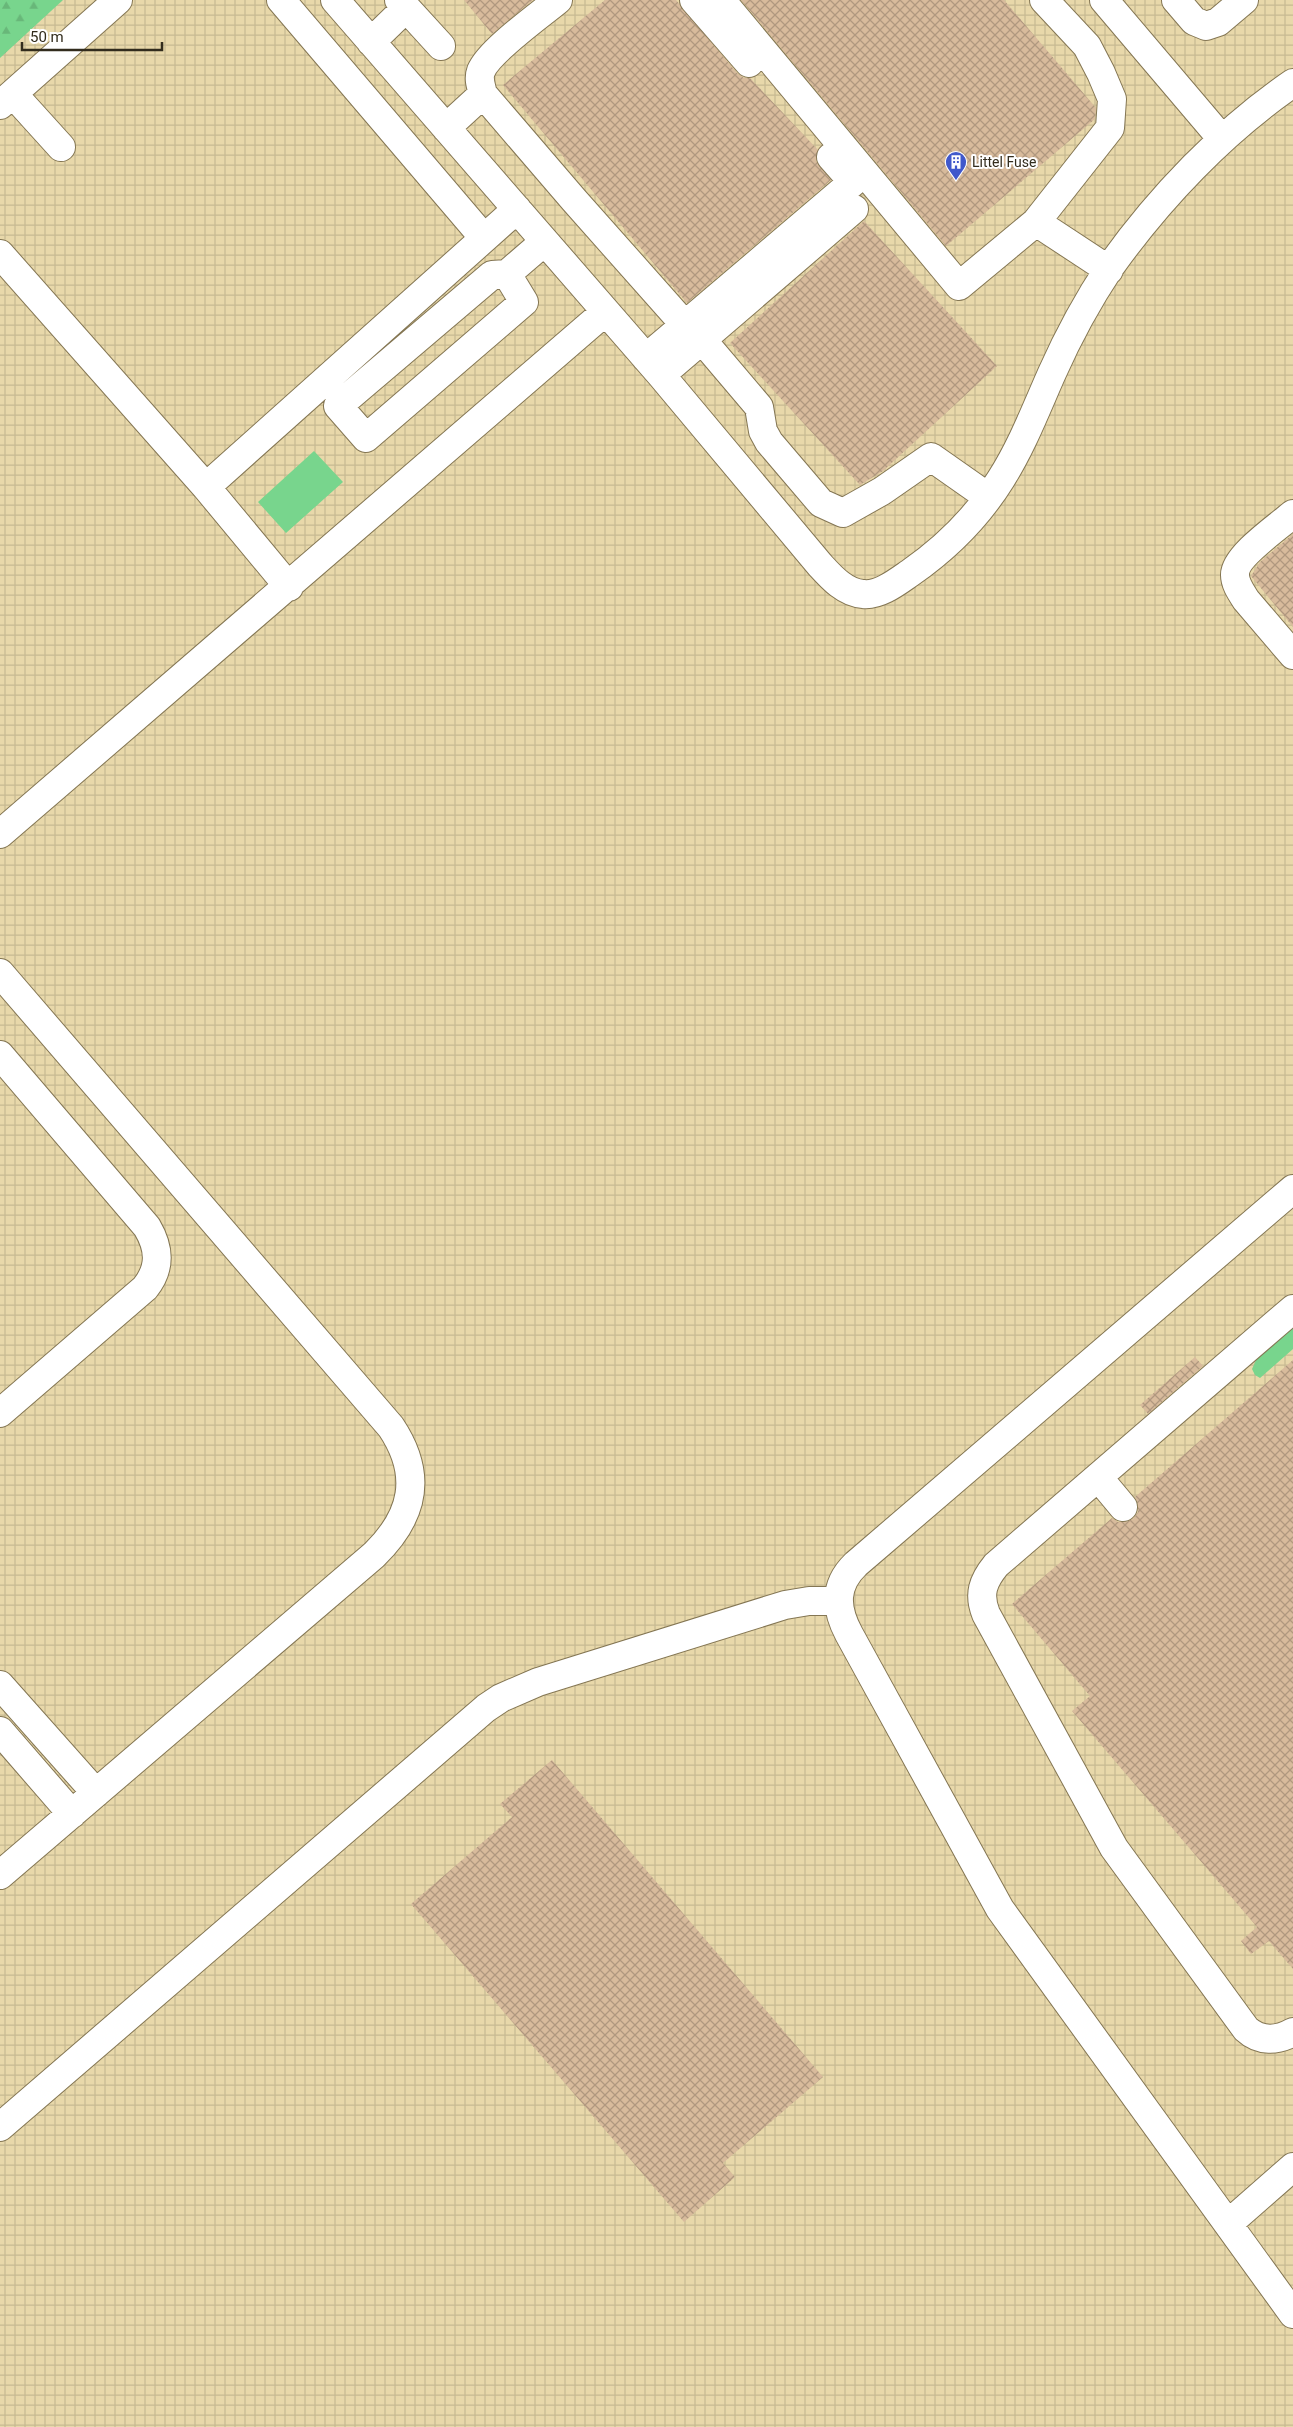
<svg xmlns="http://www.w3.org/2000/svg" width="1293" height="2427" font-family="Roboto,sans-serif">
<defs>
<pattern id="industrial-grid" width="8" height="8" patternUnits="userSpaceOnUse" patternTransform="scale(1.25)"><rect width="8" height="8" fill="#e8d8aa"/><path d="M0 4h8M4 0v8" fill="none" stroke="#c7ba92"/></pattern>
<pattern id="forest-firs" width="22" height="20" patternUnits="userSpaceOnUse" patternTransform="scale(1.25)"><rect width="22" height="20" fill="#78d58d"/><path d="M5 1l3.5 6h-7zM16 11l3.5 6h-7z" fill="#68b779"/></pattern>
<pattern id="building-cross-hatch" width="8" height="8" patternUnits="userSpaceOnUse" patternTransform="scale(1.25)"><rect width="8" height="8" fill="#d8bb9c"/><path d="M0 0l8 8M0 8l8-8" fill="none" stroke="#b0987f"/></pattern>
</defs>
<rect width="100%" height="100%" fill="#f2e3bc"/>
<!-- industrial -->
<path fill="url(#industrial-grid)" d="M0 0H1293V2427H0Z"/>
<!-- green -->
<path fill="#78d58d" d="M314 451 343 482 286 533 258 502Z
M1293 1326V1349L1260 1378 1255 1375 1252 1369 1257 1358Z"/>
<!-- forest -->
<path fill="url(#forest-firs)" d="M0 0H63L0 58Z"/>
<!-- building -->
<path fill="url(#building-cross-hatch)" d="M464 0H533L492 34Z
M605 0H676L737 73 744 78H750L818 150 816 161 831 180 687 303 503 85Z
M741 0H1004L1096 108 1095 119 946 246Z
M864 221 997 366 883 471 860 485 730 343Z
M1293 534V627L1251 576 1260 562Z
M1195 1357 1203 1366 1148 1414 1140 1405Z
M1293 1360V1969L1269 1941 1251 1954 1241 1941 1257 1927 1072 1711 1090 1696 1012 1604 1112 1518 1118 1522H1125L1133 1519 1138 1512V1505L1135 1497Z
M552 1760 823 2077 723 2163 735 2177 684 2222 411 1904 512 1817 500 1804Z"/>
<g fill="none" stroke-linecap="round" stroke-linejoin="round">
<!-- minor casing -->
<g stroke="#847653" stroke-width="30">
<path id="minor" d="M281 0 484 238
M335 0 661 375 820 565C831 577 845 593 863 594 879 596 897 582 910 573 946 548 978 516 1001 479 1022 446 1036 409 1052 373 1068 337 1088 300 1110 267 1159 198 1223 131 1293 83
M399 0 441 46
M694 0 749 63
M721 0 959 286 1036 222 1110 128 1112 99 1101 73 1087 46 1044 0
M1104 0 1222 139
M1176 0 1194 21 1206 26 1218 22 1244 0
M371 42 406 8
M13 94 61 147
M483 94C481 86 478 79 481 71 489 51 540 15 558 0
M0 105 118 0
M446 128 483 94 574 200 685 325 646 358
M1036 222 1109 270
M0 254 206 487 289 587
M507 274 524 302 366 438 338 406 492 275 507 274 544 242
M685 325 853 182 831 157
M703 341 759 407 763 431 769 442 821 503 843 513 882 491 931 457 988 497
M661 375 854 209
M206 487 517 209
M1293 514C1279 526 1234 557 1235 575 1235 584 1241 592 1246 600L1293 655
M0 834 605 312
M0 973 391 1427C423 1475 414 1516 374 1555L0 1875
M0 1055 147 1227C160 1249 161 1268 145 1288L0 1413
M1293 1189 856 1564C834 1585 835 1608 849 1634L1000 1909 1293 2314
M1293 1309 996 1565C983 1581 978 1594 986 1614L1114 1848 1246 2029C1260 2042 1277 2041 1293 2032
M1098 1477 1123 1507
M0 1685 96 1793
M0 1731 72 1814
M0 2127 486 1708 501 1698 538 1682 785 1605 809 1601H838
M1228 2224 1293 2167"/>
</g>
<!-- minor -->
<use href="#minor" stroke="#fff" stroke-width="28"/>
</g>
<!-- icons -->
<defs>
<g id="building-pin" transform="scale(1.125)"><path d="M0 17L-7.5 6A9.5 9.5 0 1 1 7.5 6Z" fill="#4058cb" stroke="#fff"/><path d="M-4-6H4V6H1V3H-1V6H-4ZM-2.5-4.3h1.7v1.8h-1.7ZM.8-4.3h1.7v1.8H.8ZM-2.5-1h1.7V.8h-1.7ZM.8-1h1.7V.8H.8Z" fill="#fff"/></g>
</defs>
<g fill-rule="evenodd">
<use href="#building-pin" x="956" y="162"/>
</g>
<g text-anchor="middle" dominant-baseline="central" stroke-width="4" stroke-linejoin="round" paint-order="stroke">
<!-- poi labels -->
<g font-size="14" fill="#322c1d" stroke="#fff" text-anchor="start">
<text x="972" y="162">Littel Fuse</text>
</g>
</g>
<!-- scale -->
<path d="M22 42v8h140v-8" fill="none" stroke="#322c1d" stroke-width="2.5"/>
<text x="30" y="42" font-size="15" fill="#322c1d" stroke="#ffffff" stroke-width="4" paint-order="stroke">50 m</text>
</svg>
